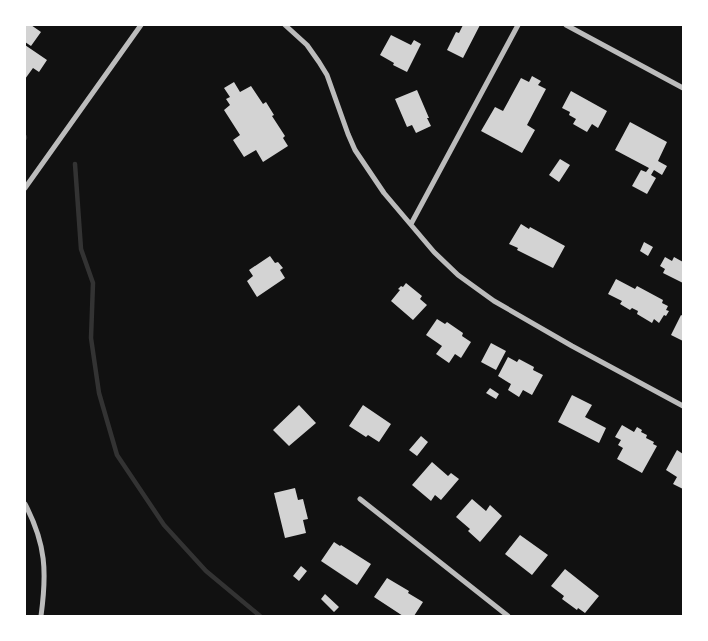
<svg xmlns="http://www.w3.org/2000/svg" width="708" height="641" font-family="'Fira Sans Condensed',sans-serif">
<rect width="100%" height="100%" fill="#111"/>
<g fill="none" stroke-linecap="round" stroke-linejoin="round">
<!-- stream -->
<path stroke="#333" stroke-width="4.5" d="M25 137V138
M75 164 81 249 93 283 91 338 99 393 117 455 164 525 206 571 260 616"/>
</g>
<!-- building -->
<path fill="#d3d3d3" d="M25 25H31L41 32 31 46 25 42Z
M463 25H480L463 58 447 50 456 32 459 33Z
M391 35 411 45 414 40 421 44 407 72 393 65 394 63 380 55Z
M25 45 47 60 39 72 33 68 25 79Z
M532 76 541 81 538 85 546 89 527 125 535 130 522 153 481 131 495 107 503 111 521 78 529 82Z
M234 82 240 92 251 86 263 104 266 102 274 115 272 116 285 136 283 138 288 146 263 162 256 150 244 157 233 140 240 135 224 110 230 105 226 99 230 97 224 88Z
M417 90 429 118H427L431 126 416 133 412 125 407 127 395 99Z
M571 91 607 111 598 128 592 124 587 132 573 124 576 119 569 115 570 112 562 108Z
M630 122 667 142 658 161 667 166 662 175 654 170 651 175 656 178 647 194 632 186 641 170 646 172 649 168 615 150Z
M560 159 570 165 559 182 549 175Z
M521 224 529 229 530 227 565 246 553 268 517 250 518 248 509 244Z
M644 242 653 247 648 256 640 251Z
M270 256 275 263 278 262 283 268 280 270 285 278 257 297 247 281 253 276 249 270Z
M665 257 672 261 674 257 683 262V283L663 273 665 269 660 266Z
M616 279 635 289 637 286 663 300 662 303 668 306 666 310 669 311 666 316 664 315 659 323 654 319 652 323 637 314 638 311 632 308 630 310 620 304 622 301 608 294Z
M406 283 422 296 420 299 427 305 413 320 391 301 400 290 398 289 401 286 403 287Z
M681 315 683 316V341L671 335Z
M437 319 445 324 447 322 463 333 462 336 471 342 461 358 455 354 449 363 436 354 442 346 426 335Z
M491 343 506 351 496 370 481 362Z
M508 357 517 362 519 359 534 367 533 370 543 375 532 395 523 390 519 397 508 390 511 384 498 376Z
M490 388 499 394 496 399 486 393Z
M572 395 592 405 585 417 606 428 599 443 558 422Z
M299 405 316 423 289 446 273 430Z
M363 405 391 424 379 442 368 435 366 437 349 426Z
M622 425 634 432 637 427 642 430 641 432 647 435 646 438 654 442 653 444 657 446 642 473 617 459 623 448 618 445 621 440 615 437Z
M421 436 428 442 417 456 409 450Z
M677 450 683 454V489L673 484 677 477 666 470Z
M432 462 448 476 451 473 459 479 441 500 435 495 431 501 412 485Z
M295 488 298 500 303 499 308 519 303 520 306 533 285 538 274 493Z
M472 499 486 511 490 505 502 516 480 542 468 531 470 529 456 517Z
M520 535 548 555 532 575 505 554Z
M334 542 340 546 341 545 371 564 357 585 321 561Z
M301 566 307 571 299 581 293 576Z
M565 569 599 596 585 613 578 608 577 610 562 599 564 596 551 586Z
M387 578 409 591 408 593 423 602 414 616H403L374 597Z
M325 594 339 607 334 612 321 599Z"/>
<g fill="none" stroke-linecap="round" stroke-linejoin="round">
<!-- minor -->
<path stroke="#bcbcbc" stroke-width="5" d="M285 25 307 45 319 62 327 75 348 134 355 150 384 193 434 252 458 275 494 301 572 346 683 406
M566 25 683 88
M25 188 141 25
M411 224 518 25
M360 499 508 616
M25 504C46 544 47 572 41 616"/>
</g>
<!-- border -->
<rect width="708" height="641" fill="none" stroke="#ffffff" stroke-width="52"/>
</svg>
